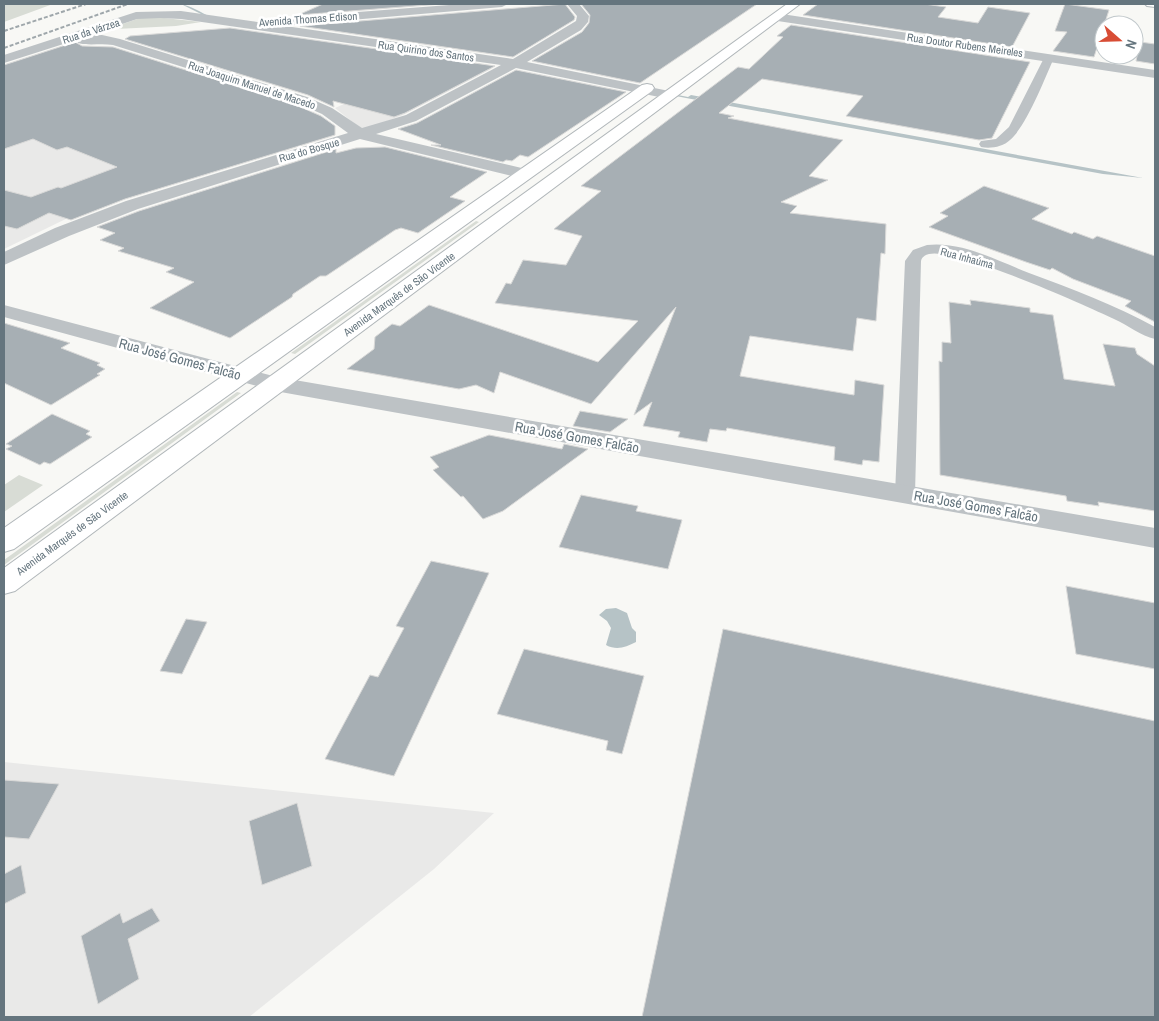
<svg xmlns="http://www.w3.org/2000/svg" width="1159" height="1021" font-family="'Archivo Narrow',sans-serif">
<rect width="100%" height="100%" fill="#f8f8f5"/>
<!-- built -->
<path fill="#e9e9e8" d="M492 67 491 69 403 115 366 129 360 128 335 108 396 81Z
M70 86 196 124 270 96 282 100 160 143 132 196 74 215 4 249V149L45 135 4 118V108Z
M4 762 494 813 434 869 249 1017H4Z"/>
<!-- green -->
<path fill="#d8dcd5" d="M4 4H53L4 22Z
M155 17 201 22 176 26 116 29 117 26 140 18Z
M476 221 479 222 295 354 291 353Z
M237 392 241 393 4 565V560Z
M19 475 43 485 4 512V485Z"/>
<!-- water -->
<path fill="#b6c3c6" d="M181 4C191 6 201 12 210 17L517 63 688 97 691 95 1143 178 1103 174 686 98 517 64 209 18Z
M616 608 627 613 632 628 636 632V642C626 647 617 651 606 645L611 628 607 621 599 615 606 609Z"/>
<!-- building -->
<path fill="#a7afb4" stroke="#d9d9d8" d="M323 4H441L298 15Z
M565 4 575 17 574 20 513 57 300 26Z
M581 4H757L640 83 532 61 582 32 589 23 590 15Z
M818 4H924L946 7 938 17 978 23 988 7 1030 13 1012 47 803 15Z
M1065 4 1109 10 1094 57 1053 51 1067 32 1055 31Z
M791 25 1030 62 992 138 979 140 846 116 863 96 762 79 719 113 734 116 728 118 843 140 809 176 828 180 781 202 797 206 790 213 886 224 885 254 881 253 876 321 857 318 853 351 750 336 740 376 854 395 855 380 884 385 879 462 863 460 862 465 834 460 835 447 727 428 726 431 710 429 707 442 678 437 680 432 643 426 652 402 634 415 676 307 591 404 500 372 494 393 476 385 459 389 347 369 374 349 375 337 392 324 400 326 429 305 598 362 638 321 495 303 506 283 511 284 523 260 566 265 582 236 554 229 601 191 581 186 738 67 749 69 783 37 777 36Z
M230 28 495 66 405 113 394 117 333 101 334 107 308 95 125 39 130 36Z
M75 42 82 46 113 47 296 105 321 116 335 126V135L125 199 71 220 49 213 17 229 4 226V190L31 197 58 187 61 188 117 167 67 147 57 150 33 139 4 149V65Z
M1140 42 1155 44V64L1136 61Z
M516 70 626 92 528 157 520 155 512 161 506 160 503 162 431 145H441L398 129 417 123Z
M385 147 487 172 450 197 465 201 418 233 401 228 395 230 326 276H320L293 294 292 297 230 338 150 308 194 282 166 272 174 268 118 251 124 248 100 240 115 233 97 227 139 211 336 149V153L356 148Z
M984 186 1049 208 1032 219 1072 234 1074 232 1093 239 1097 236 1155 256V322L1125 306 1131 301 1073 279 1052 268 1050 270 1026 262 929 227 948 216 940 213Z
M970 300 1030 308V312L1053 315 1064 379 1115 386 1103 344 1135 348 1137 354 1155 366V511L1098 502 1099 506 1067 501 1066 496 940 475 939 361 942 362V342L951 343 949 302 971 305Z
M4 323 70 343 61 348 100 363 97 365 105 369 97 374 100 375 51 405 4 383Z
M580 411 628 419 610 432 573 426Z
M52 414 90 431 86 434 92 437 50 464 44 462 40 465 6 449 12 446 6 444Z
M489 435 562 449 564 444 588 449 503 511 483 519 463 496 461 497 433 470 439 467 430 457Z
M581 495 638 506 636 511 682 520 668 569 559 547Z
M431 561 489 573 394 776 325 759 370 675 378 677 404 628 396 626Z
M1066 586 1155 603V669L1076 654Z
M186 619 207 622 182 674 160 671Z
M723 629 1155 721V1017H642Z
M524 649 644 676 622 754 606 750 608 741 497 714Z
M4 780 59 784 29 839 4 837Z
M297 803 312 866 262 885 249 821Z
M21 865 26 893 4 904V874Z
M152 908 160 921 128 939 139 979 98 1004 81 936 120 913 123 923Z"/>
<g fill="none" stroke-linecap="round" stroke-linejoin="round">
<!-- primary casing -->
<g stroke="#b1b7ba" stroke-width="2">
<path id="primary" d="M787 4H800L15 591 4 594V568Z
M1145 4H1155V7L1147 6Z
M647 84 652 85 654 88 652 91 14 549 4 552V528L642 85Z"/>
</g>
<!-- minor -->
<path fill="#bdc2c5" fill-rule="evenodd" d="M1049 55 1054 58C1044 80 1027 125 1010 140 1003 147 990 149 981 147L979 144 981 141 996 139 1009 127 1044 58Z
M927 245C962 241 998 261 1029 273 1072 289 1115 305 1155 327V339C1141 336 1128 325 1114 319 1085 305 955 247 929 254 925 255 922 257 921 261L915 494 912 499 905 501 898 499 895 494 905 261 913 250Z"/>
<!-- tertiary -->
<path fill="#bdc2c5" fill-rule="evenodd" d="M462 4H508L502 7 293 25 287 21 293 17Z
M567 4H579L589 16 588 22 581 30 527 62 669 91 674 92 676 95 674 98 669 99 516 68 416 121 376 134 530 170 532 174 530 178 524 179 360 139 138 209 69 236 4 265V252L55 228 126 201 348 133 322 114 297 103 113 45C101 43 89 46 78 43L76 40 4 63V55L136 12 181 11 513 59 576 21 577 16ZM160 18 181 19 501 65 406 115 362 128 332 108 307 97 120 39 102 35 87 36 137 19Z
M775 13 1155 70V78L771 20 769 17Z
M4 305 277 377 1155 528V548L275 391 4 317Z"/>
<!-- primary -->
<use href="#primary" fill="#fff" fill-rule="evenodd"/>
<!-- rail -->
<path stroke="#9fa7ab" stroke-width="2" stroke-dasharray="4 2" stroke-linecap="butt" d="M4 31 86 4
M4 48 128 4"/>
</g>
<g text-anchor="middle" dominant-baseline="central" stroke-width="5" stroke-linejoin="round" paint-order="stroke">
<!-- far-street labels -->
<g font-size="11" fill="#65757e" stroke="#fff">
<text transform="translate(308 19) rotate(-4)">Avenida Thomas Edison</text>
<text transform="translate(91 31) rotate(-18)">Rua da Várzea</text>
<text transform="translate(965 45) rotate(8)">Rua Doutor Rubens Meireles</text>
<text transform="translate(426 51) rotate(8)">Rua Quirino dos Santos</text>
<text transform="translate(252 85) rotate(18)">Rua Joaquim Manuel de Macedo</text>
<text transform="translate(309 150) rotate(-16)">Rua do Bosque</text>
<text transform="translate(967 258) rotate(15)">Rua Inhaúma</text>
<text transform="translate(399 294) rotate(-36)">Avenida Marquês de São Vicente</text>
<text transform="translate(72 533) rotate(-36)">Avenida Marquês de São Vicente</text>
</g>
<!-- street labels -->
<g font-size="14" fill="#65757e" stroke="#fff">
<text transform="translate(180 359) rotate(15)">Rua José Gomes Falcão</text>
<text transform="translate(577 437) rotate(10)">Rua José Gomes Falcão</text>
<text transform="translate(976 506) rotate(10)">Rua José Gomes Falcão</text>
</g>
</g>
<!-- border -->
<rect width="1159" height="1021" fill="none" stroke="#65757e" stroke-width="10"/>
<!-- north arrow -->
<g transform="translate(1119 40) rotate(110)"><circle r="24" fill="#ffffff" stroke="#c1c8cb"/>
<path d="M0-4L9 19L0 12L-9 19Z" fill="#d84d35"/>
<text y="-8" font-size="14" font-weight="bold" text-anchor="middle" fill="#65757e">N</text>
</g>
</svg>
